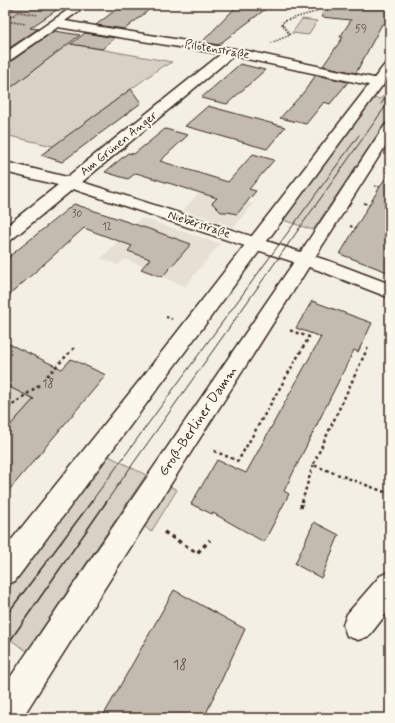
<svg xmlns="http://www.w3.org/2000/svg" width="395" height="723" font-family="Mynerve,sans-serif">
<rect width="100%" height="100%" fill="#f3efe4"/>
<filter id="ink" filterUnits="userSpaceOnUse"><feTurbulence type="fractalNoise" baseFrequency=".025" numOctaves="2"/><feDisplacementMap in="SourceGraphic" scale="8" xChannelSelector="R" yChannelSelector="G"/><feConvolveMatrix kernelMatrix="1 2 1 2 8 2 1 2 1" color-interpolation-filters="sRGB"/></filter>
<g filter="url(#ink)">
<!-- built -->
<path fill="#e5dfd4" d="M203 189 253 204 234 227 183 210Z
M142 218 220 244 185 286 141 269 143 266 124 259 118 265 101 258Z"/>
<!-- green -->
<path fill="#d8d1c6" stroke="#8a7e72" d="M302 19 317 21 308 35 292 33Z
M66 43 172 62 166 66 164 65 78 128 57 147 5 135V92L64 47Z
M383 96 390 100V116L313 230 283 220 374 98 381 99Z
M5 385 44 388 5 431Z
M107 455 146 475 27 651 5 636V594Z
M168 485 177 490 151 532 142 524Z"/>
<!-- building -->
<path fill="#c3bbb0" stroke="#3b2a1e" d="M18 5H64L30 28 38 29 5 51V13Z
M122 5H155L125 29 96 25Z
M238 5H271L218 45 202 42Z
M323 5H390V25L382 24 356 73 323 66 343 37H340L351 20 322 17Z
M54 31 80 35 5 92V63L10 62Z
M85 33 115 38 102 49 71 44Z
M240 64 265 70 227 104 201 98Z
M316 75 348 82 330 104 324 102 306 124 280 118 303 93Z
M131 89 141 103 62 162 41 155Z
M208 106 285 127 267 149 185 126Z
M165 129 188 135 160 161 228 182 253 154 274 160 249 189 256 191 237 214 228 212H221L212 203 217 198 136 173 128 179 105 172 128 153 134 154Z
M390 170V273L340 254Z
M74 204 149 229 191 244 162 277 141 269 150 259 128 251 132 246 84 228 5 299V260Z
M312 301 372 323 358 352 354 350 284 491 289 494 264 542 213 513 212 514 191 504 217 460 246 473 321 337 296 328Z
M5 342 62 369 71 359 106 375 5 495V431L34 399 5 385Z
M314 522 339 535 321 578 295 564Z
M174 590 245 629 204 718H102Z"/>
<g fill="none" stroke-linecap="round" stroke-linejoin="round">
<!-- street casing -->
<g stroke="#3b2a1e" stroke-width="3">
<path id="street" d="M75 5H87L65 21 247 51 383 80 384 83 383 86 378 87 233 56 82 182 332 262 390 284V298L318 270 73 189 11 240 5 242V227L58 185 5 172V162L67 177 221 54 58 27 9 61 5 62V53Z
M390 571V609L369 636 358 640 347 636 343 625 347 614 380 576Z"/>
</g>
<!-- secondary casing -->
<g stroke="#3b2a1e" stroke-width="3">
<path id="secondary" d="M390 62V75L15 581 5 585V548L144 375 386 63Z
M390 124V139L22 718H5V685L298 256 383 128 385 125Z"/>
</g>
<!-- path-far3 -->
<path stroke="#3b2a1e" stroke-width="1.5" stroke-dasharray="1.5 1.5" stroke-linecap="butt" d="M5 20 19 12 38 15
M5 21 26 24
M271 43 290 35 282 24 284 21 315 12 325 5
M375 186 380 187"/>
<!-- path-far2 -->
<path stroke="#3b2a1e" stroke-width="2" stroke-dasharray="2.5 2.5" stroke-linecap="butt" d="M364 203 370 205
M350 226 356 228
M166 317 172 319"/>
<!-- path-far1 -->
<path stroke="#3b2a1e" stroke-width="2.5" stroke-dasharray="3 3" stroke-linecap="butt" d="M368 347 313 465 390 494
M47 376 74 348
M5 402 11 406
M5 414 11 406 39 385
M214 451 238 461 309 337 289 330
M302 502 313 465"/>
<!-- path -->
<path stroke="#3b2a1e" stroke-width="3.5" stroke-dasharray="4 4" stroke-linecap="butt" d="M301 508 302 501
M164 532 197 553 210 540"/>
<!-- street -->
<use href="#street" fill="#fbf7ec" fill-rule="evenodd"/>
<!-- secondary -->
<use href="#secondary" fill="#fbf7ec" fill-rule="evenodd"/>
<!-- tram-far1 -->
<path stroke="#3b2a1e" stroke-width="1" d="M381 104 390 91
M91 502 359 135
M106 502 390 100"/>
<!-- tram -->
<path stroke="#3b2a1e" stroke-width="1.5" d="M5 617 92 501
M5 648 107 501"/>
</g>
</g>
<g text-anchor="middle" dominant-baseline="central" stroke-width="4" stroke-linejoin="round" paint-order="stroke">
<!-- far-number labels -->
<g font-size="10" fill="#5d4e42">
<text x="361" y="29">59</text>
<text x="77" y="214">30</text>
<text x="107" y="227">12</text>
</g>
<!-- far-street labels -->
<g font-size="12" fill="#3b2a1e" stroke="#fbf7ec">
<text transform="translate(217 50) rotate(10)">Pilotenstraße</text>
<text transform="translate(119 144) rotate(-39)">Am Grünen Anger</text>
<text transform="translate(199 225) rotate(18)">Nieberstraße</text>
</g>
<!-- number labels -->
<g font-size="12" fill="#5d4e42">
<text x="48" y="384">18</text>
</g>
<!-- street labels -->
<g font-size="14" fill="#3b2a1e" stroke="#fbf7ec">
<text transform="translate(198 421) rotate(-56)">Groß-Berliner Damm</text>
</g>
<!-- near-number labels -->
<g font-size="14" fill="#5d4e42">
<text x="180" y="665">18</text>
</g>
</g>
<!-- margin -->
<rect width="395" height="723" fill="none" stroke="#fbf7ec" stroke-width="20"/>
<rect x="10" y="10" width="375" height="703" fill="none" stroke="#3b2a1e" stroke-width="1.5" filter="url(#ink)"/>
</svg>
